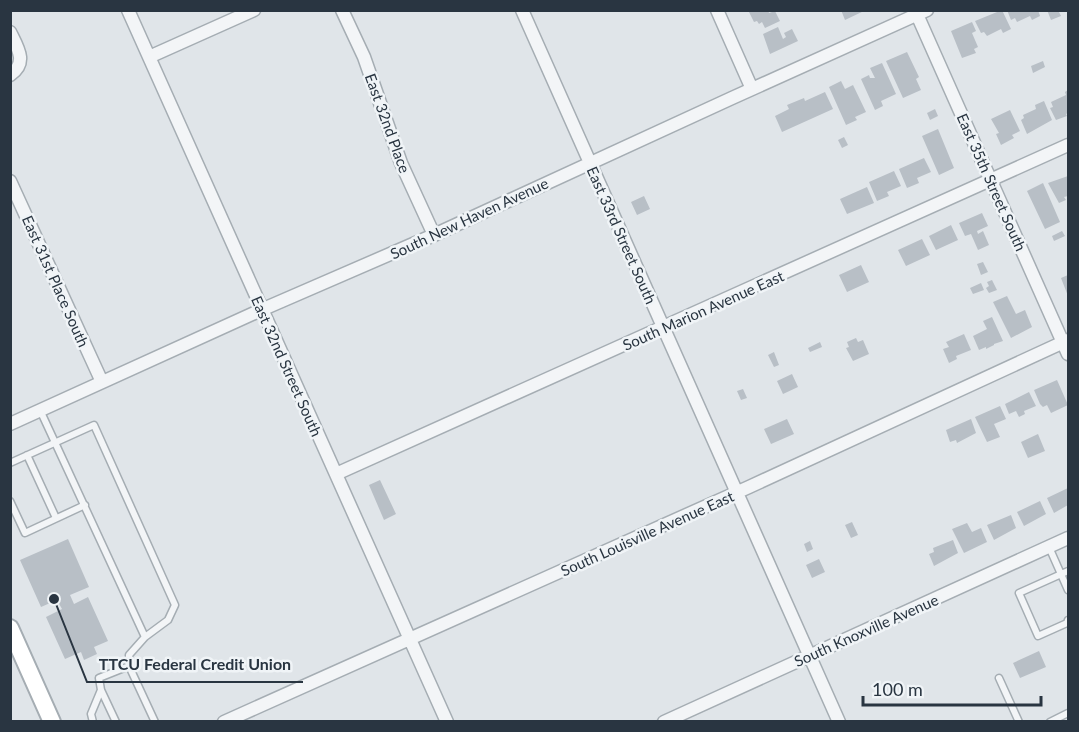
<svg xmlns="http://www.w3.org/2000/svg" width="1079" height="732" font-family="Lato,sans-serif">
<rect width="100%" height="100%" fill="#e0e5e9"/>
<!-- building -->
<path fill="#b8bfc6" d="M748 10H768L769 13 775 11 780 21 765 28 762 22 759 24 757 21 754 22Z
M841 10H866L845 20Z
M1002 10 1011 29 1003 33 1001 29 987 36 984 32 981 33 975 21Z
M1007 10H1038L1040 16 1032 20 1030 16 1017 22 1015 18 1011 20Z
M1047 10H1058L1061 16 1051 20Z
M972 22 976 31 972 33 978 47 974 49 976 53 962 58 951 31Z
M778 27 783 39 786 37 784 33 792 29 798 41 770 54 763 34Z
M907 52 919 77 916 79 921 90 903 98 886 61Z
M1043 61 1045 67 1033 73 1031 66Z
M882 63 896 94 881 101 883 106 875 110 861 79 869 75 870 78H875L870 68Z
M841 81 845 89 853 85 866 112 855 117 857 120 846 125 829 87Z
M1068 90V113L1066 114 1067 116 1056 120 1050 108 1053 107 1051 102 1066 95 1065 92Z
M825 92 833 109 782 132 775 116 789 109 787 105 804 98 805 101Z
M1044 101 1052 120 1027 134 1021 120 1024 118 1023 115 1036 109 1035 105Z
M935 109 938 116 930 120 927 113Z
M1010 110 1020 131 1012 135 1014 138 1001 145 996 134 999 133 991 119Z
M938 129 954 168 939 175 922 136Z
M844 137 848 145 842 148 838 140Z
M924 158 931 172 917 178 919 183 907 188 899 169Z
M894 171 901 186 887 192 889 196 877 201 869 182Z
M1068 176V196L1064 197 1066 200 1059 203 1048 183Z
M1043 183 1060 222 1045 229 1027 191Z
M867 187 874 203 847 214 840 199Z
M644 196 650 209 637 215 631 202Z
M982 213 988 226 977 231 978 234 983 231 989 245 978 250 971 234 965 236 959 223Z
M951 225 958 240 936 250 929 236Z
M1062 231 1065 236 1054 241 1052 236Z
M922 239 930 255 906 266 898 250Z
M983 262 988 272 981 275 977 264Z
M861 265 869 282 847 292 839 275Z
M1068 275V296L1061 278Z
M992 280 997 290 989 293 986 288 989 286 987 282Z
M981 283 984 290 973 294 970 288Z
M1007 296 1016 314 1025 310 1032 327 1011 338 993 302Z
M992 317 1003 341 994 344V345L986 349V347L979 350 973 336 987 329 983 321Z
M964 334 971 350 956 356 957 359 949 363 943 349 949 347 946 342Z
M856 338 858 342 863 340 869 354 853 361 846 348 849 347 847 342Z
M820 342 822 347 810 352 808 348Z
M774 352 779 365 774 367 768 355Z
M792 374 798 387 783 394 777 381Z
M1057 380 1068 405 1051 413 1047 405 1043 407 1040 404 1034 390Z
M743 389 747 398 741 400 737 391Z
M1029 392 1036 406 1024 411 1025 414 1019 417 1016 411 1009 414 1005 404Z
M1000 406 1006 419 994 424 1000 437 987 442 975 417Z
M787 419 794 434 771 444 764 429Z
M971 419 976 433 957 443 956 440 950 442 946 430Z
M1038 434 1045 451 1028 458 1021 442Z
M380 480 396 514 384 520 369 485Z
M1068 488V505L1054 513 1047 498Z
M1040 501 1046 514 1024 526 1017 512Z
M1011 515 1016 528 994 540 987 525Z
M852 522 858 535 851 538 845 525Z
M967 523 972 532 981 528 987 542 964 553 952 529Z
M68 539 89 587 70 595 74 604 88 597 108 641 94 647 97 654 84 660 81 652 65 659 46 617 62 609 57 600 41 607 20 560Z
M953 540 958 553 934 566 929 554 934 552 933 548Z
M810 541 813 549 807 552 804 544Z
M819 559 825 572 812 578 806 565Z
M1039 651 1046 667 1020 678 1013 663Z"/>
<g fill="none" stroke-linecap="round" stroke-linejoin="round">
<!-- service casing -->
<g stroke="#a5adb3" stroke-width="9">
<path id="service" d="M40 410 145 637
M27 455 56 518
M10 463 94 425 175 605 168 620 145 637 129 655V666L155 722
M10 501 25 533 85 505
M1049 547 1068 590
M1068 571 1019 593 1038 636 1067 623 1068 620
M999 678 1019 722
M93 722 91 714 101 690
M116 722 101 690 99 678 129 666
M1050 722 1068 713"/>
</g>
<!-- minor casing -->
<g stroke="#a5adb3" stroke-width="15">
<path id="minor" d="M128 10 447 722
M342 10 364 57 401 163 434 235
M522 10 839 722
M717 10 752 89
M915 10 1068 354
M10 32C18 48 28 63 10 75
M149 57 254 10
M10 181 102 382
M10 424 261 310 434 235 732 98 927 10
M336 474 1068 145
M224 722 749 487 1068 340
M664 722 1068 538"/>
</g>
<!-- secondary casing -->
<g stroke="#a5adb3" stroke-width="20">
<path id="secondary" d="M10 628 52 722"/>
</g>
<!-- service -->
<use href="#service" stroke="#f3f5f7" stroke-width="6"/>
<!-- minor -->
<use href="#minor" stroke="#f3f5f7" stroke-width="12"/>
<!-- secondary -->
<use href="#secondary" stroke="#fff" stroke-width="16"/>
</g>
<g text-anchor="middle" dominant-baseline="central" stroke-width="5" stroke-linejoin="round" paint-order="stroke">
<!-- street labels -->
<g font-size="15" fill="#293541" stroke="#f0f4f7">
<text transform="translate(388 123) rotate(70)">East 32nd Place</text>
<text transform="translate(992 182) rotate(66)">East 35th Street South</text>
<text transform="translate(469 218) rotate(-25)">South New Haven Avenue</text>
<text transform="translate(622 235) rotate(66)">East 33rd Street South</text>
<text transform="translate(56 281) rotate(66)">East 31st Place South</text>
<text transform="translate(703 310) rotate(-24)">South Marion Avenue East</text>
<text transform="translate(287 366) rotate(66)">East 32nd Street South</text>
<text transform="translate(647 533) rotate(-24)">South Louisville Avenue East</text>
<text transform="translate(866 630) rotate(-24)">South Knoxville Avenue</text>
</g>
</g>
<!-- callouts -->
<path fill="none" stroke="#293541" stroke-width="2" d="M54 599L87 682H303"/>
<circle fill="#293541" stroke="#f0f4f7" stroke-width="2" cx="54" cy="599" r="6"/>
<g font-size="16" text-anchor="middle" font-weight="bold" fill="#293541" stroke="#f0f4f7" stroke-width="5" stroke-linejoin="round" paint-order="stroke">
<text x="195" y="670">TTCU Federal Credit Union</text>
</g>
<!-- border -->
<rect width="1079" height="732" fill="none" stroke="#293541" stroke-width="24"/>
<!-- scale -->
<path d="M863 696v9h178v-9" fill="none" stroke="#293541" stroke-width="3"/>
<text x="872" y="696" font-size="18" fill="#293541" stroke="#f0f4f7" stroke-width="4.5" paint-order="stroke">100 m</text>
</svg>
